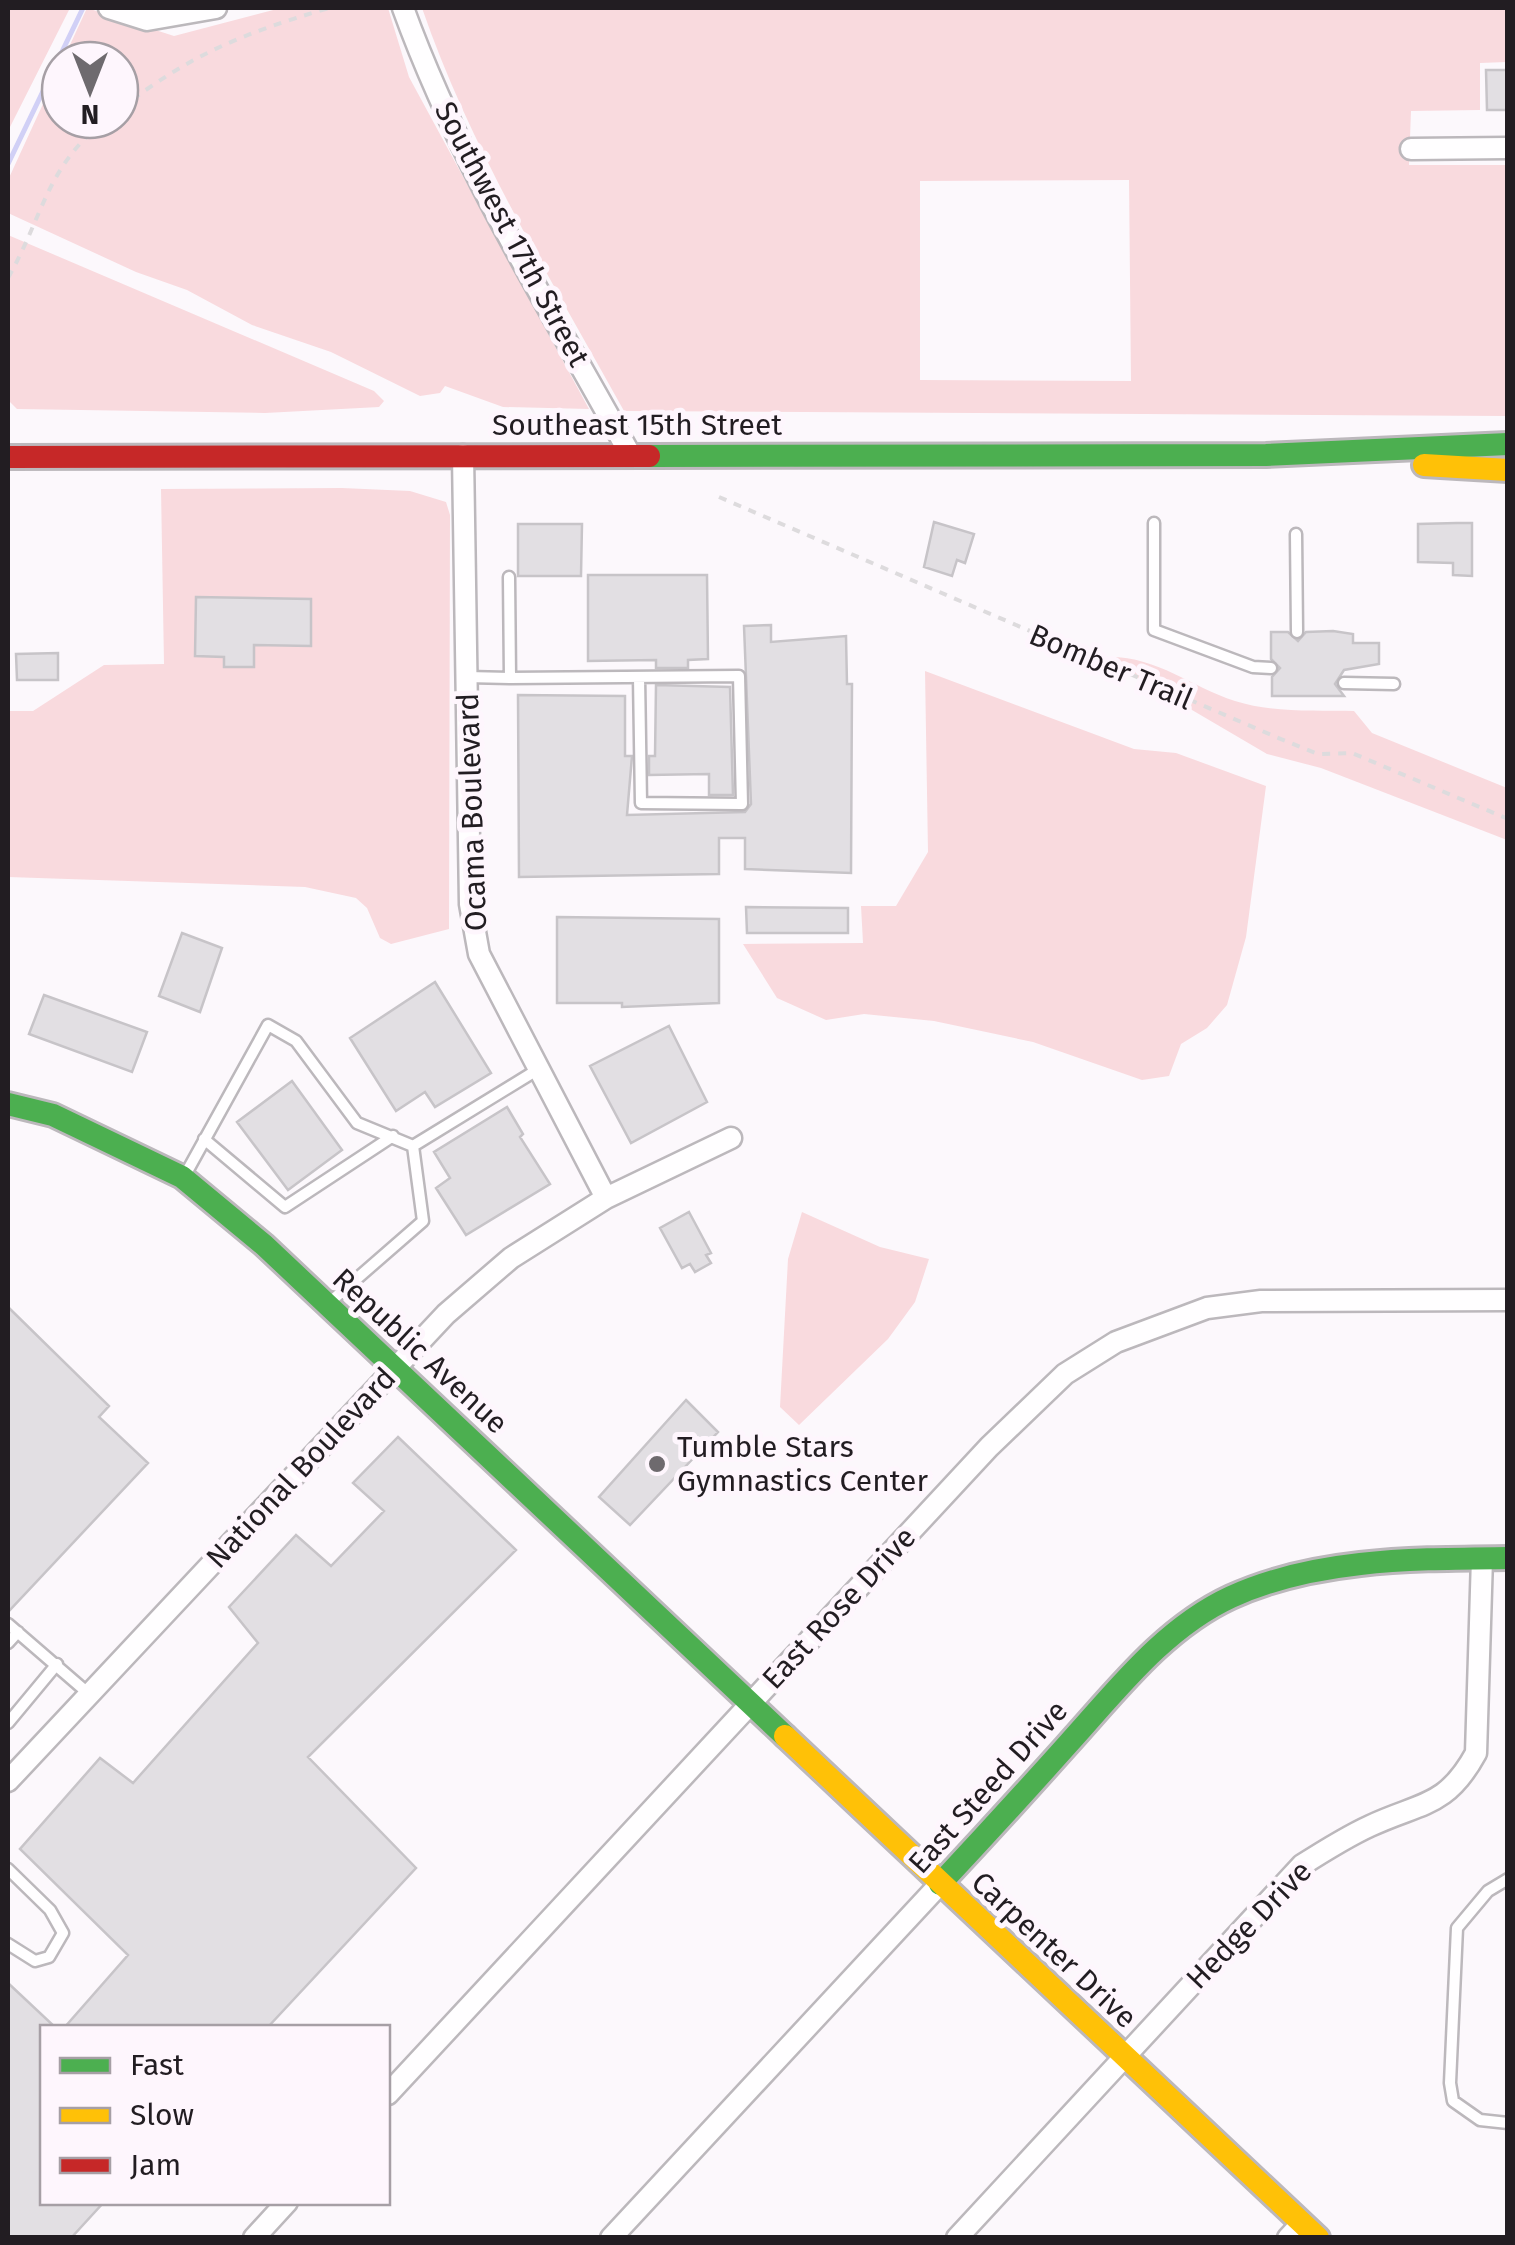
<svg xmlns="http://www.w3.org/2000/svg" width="1515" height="2245" font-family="'Fira Sans',sans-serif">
<rect width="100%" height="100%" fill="#fcf8fc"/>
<!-- green -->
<path fill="#f9dade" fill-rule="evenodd" d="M8 8H70L8 131Z
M87 8 174 36 281 8H388L409 77 589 409 503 407 445 386 440 393 420 396 331 352 252 325 187 290 136 272 8 213V180L60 67V120H120V60H63Z
M422 8H1507V62L1480 63V110L1411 111 1409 165H1507V416L624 411C551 279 471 150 422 8ZM1129 180 1131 381 920 380V181Z
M8 235 374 391 384 401 379 407 265 413 17 409 8 400Z
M342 488 410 491 446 502 450 515 449 929 391 944 380 938 367 908 356 898 305 887 8 877V711H33L104 665 164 664 161 489Z
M1110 657C1158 657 1191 687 1235 701 1273 713 1315 710 1354 711L1372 733 1507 788V840L1321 768 1267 754 1117 666Z
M925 671 1134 749 1176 753 1266 786 1246 937 1227 1005 1207 1028 1181 1044 1169 1076 1142 1080 1033 1042 934 1021 864 1014 826 1020 777 998 743 944 863 943 861 906H896L928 852Z
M802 1212 880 1247 929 1259 915 1302 888 1339 799 1425 780 1407 788 1259Z"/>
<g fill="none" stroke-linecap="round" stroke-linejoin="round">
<!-- stream -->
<path stroke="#d1d0f6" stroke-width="5" d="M8 164 83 8"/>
</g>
<!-- building -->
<path fill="#e2dfe3" stroke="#c7c4c8" stroke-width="2.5" d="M1486 70H1508V110H1487Z
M934 522 974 534 965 563 957 560 952 576 924 567Z
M1457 523H1472V576L1453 575V563L1418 562V524Z
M518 524H582L581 576H518Z
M588 575H707L708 659 688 660V668H656V660L588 661Z
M196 597 311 599V646L254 645V667H224V657L195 656Z
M771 625V642L846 636 847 684H852L851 873 745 869V838H719V874L519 877 518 695 625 696V756H632L627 815 745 812 751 804 744 626Z
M1333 631 1353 634V643H1379V664L1344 670 1335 684 1344 696H1272V677L1280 668 1271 659V632H1288L1298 641 1306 632Z
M58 653V680H17L16 654Z
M656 685 730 687 733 795H709V774L649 775V756H655Z
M746 907 848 908V933H747Z
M557 917 719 919V1003L622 1007V1003H557Z
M182 933 222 948 200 1012 159 996Z
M435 982 491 1073 435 1107 425 1092 396 1111 350 1038Z
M44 995 147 1032 132 1072 29 1034Z
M669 1026 707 1102 631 1143 590 1066Z
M292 1081 342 1150 288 1190 237 1122Z
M507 1107 523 1134 520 1137 550 1184 466 1235 436 1188 450 1178 434 1152Z
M689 1212 711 1253 706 1255 711 1263 695 1272 690 1264 682 1268 660 1228Z
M8 1307 109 1406 99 1417 148 1463 8 1612Z
M686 1400 718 1432 630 1525 599 1497Z
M398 1437 516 1550 308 1757 416 1868 267 2028H64L128 1955 20 1849 100 1758 133 1783 258 1643 229 1607 296 1535 331 1566 384 1511 353 1483Z
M8 1983 56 2028H42V2202H104L71 2238H8Z"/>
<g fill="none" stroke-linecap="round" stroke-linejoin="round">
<!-- lane casing -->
<g stroke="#bcb8bc" stroke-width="15">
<path id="lane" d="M1154 523V630L1253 667 1271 668
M1296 534 1297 632
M467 677 510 678 509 577
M510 678 739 676 742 804 641 803 639 677
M1344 683 1394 684
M204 1139 285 1207 393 1136
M413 1146 537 1070
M184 1177 268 1025 296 1041 357 1123 413 1146
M330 1302 423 1221 413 1146
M8 1624 89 1694
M8 1643 18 1632
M8 1723 57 1664
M8 1869 50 1910 63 1933 49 1957 35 1961 8 1944
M1508 1879 1488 1891 1457 1928 1450 2083 1453 2101 1480 2120 1508 2123"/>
</g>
<!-- street casing -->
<g stroke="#bcb8bc" stroke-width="25">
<path id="street" d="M109 8 147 20 216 8
M403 8C460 165 550 309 631 456
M1411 149 1508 148
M463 455 470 904 479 954 606 1198
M8 1781 446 1314 511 1258 606 1198 731 1138
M388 2094 989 1447 1065 1374 1116 1342 1207 1308 1261 1301 1508 1300
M254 2238 287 2202
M611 2238 940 1884
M957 2238 1302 1865C1324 1851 1346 1837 1370 1826 1421 1802 1446 1808 1476 1753L1482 1558
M1288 2238 1302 2223"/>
</g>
<!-- fast casing -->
<g stroke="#bcb8bc" stroke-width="28">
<path id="fast" d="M649 456 1266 455 1508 444
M8 1104 53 1115 182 1177 264 1245 785 1736
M940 1884C983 1838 1026 1791 1068 1744 1117 1690 1164 1628 1231 1597 1316 1558 1417 1559 1508 1558"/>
</g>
<!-- slow casing -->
<g stroke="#bcb8bc" stroke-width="28">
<path id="slow" d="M1424 465 1508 470
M785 1736 1318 2238"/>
</g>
<!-- jam casing -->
<g stroke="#bcb8bc" stroke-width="28">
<path id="jam" d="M8 457 649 456"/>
</g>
<!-- path -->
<path stroke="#dddbdd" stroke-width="4" stroke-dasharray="8 8" stroke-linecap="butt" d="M120 109C191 54 244 33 329 8
M8 278C43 217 46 166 106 120
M719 497 1276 737 1318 754 1352 753 1508 819"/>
<!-- lane -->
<use href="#lane" stroke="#fffeff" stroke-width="10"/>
<!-- street -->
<use href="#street" stroke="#fffeff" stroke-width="20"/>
<!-- fast -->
<use href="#fast" stroke="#4caf50" stroke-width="22"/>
<!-- slow -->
<use href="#slow" stroke="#ffc107" stroke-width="22"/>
<!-- jam -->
<use href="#jam" stroke="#c62828" stroke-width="22"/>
</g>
<!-- markers -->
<circle fill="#6e6a6e" stroke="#fef6fd" stroke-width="4" cx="657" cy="1464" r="10"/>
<g text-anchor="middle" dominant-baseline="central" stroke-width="10" stroke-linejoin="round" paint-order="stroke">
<!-- street labels -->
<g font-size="30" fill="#221d22" stroke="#fef6fd">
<text transform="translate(512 234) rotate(62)">Southwest 17th Street</text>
<text x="637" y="425">Southeast 15th Street</text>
<text transform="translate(1111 667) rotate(23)">Bomber Trail</text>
<text transform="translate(472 812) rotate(-92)">Ocama Boulevard</text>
<text transform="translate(420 1351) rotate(43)">Republic Avenue</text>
<text transform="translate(301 1468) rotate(-47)">National Boulevard</text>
<text transform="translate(839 1608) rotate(-47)">East Rose Drive</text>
<text transform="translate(988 1787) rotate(-48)">East Steed Drive</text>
<text transform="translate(1249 1925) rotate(-46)">Hedge Drive</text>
<text transform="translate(1054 1950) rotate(43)">Carpenter Drive</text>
</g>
<!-- poi labels -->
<g font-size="30" fill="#221d22" stroke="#fef6fd" text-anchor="start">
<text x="677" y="1447">Tumble Stars<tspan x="677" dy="34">Gymnastics Center</tspan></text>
</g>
</g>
<!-- border -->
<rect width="1515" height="2245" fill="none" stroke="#221d22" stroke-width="20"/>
<!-- legend -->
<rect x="40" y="2025" width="350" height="180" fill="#fef6fd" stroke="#a69fa5" stroke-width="2.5"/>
<rect x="60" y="2058" width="50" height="15" fill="#4caf50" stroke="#a69fa5" stroke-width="2.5"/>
<text x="130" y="2075" font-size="30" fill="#221d22">Fast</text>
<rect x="60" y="2108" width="50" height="15" fill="#ffc107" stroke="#a69fa5" stroke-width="2.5"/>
<text x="130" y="2125" font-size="30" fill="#221d22">Slow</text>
<rect x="60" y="2158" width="50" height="15" fill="#c62828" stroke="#a69fa5" stroke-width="2.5"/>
<text x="130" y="2175" font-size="30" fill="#221d22">Jam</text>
<!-- north arrow -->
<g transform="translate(90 90) rotate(180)"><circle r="48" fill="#fef6fd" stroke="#a69fa5" stroke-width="2.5"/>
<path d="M0-8L18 38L0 25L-18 38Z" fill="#6e6a6e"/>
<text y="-15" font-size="28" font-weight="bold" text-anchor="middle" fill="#221d22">N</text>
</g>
</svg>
